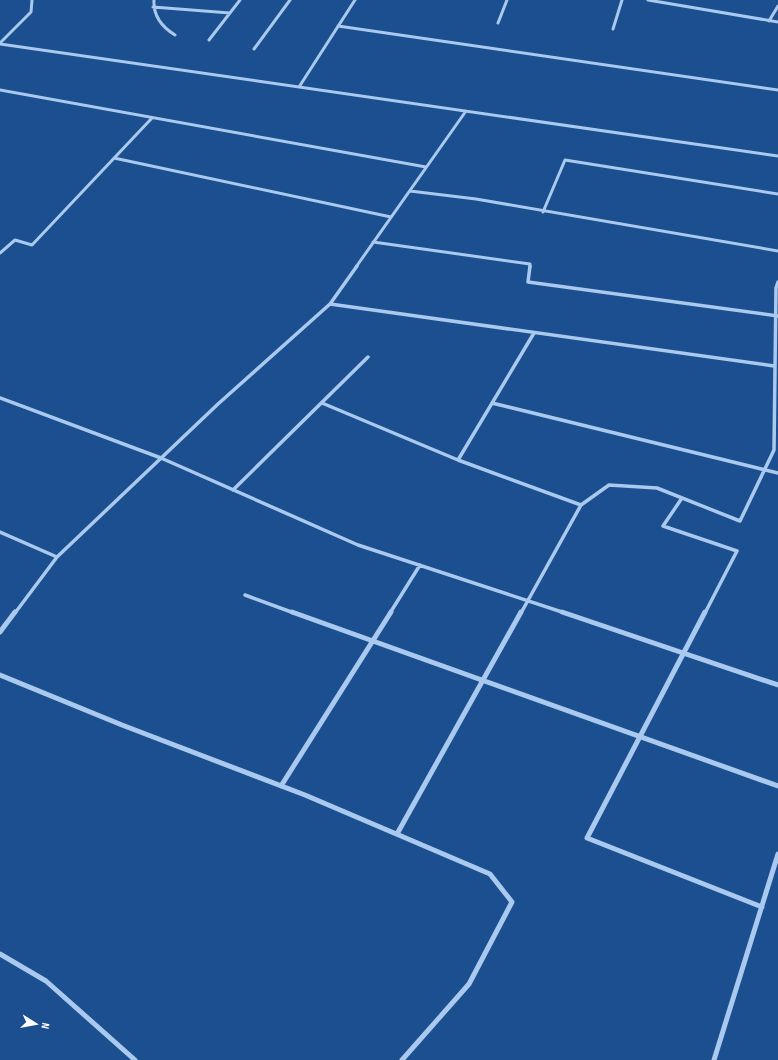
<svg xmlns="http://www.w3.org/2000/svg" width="778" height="1060" font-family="'Sofia Sans Condensed',sans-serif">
<rect width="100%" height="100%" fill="#1b4f8f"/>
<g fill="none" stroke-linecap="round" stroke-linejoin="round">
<!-- street-far2 -->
<path stroke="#a9c9ee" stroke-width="3" d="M154 0C153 16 162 27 175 35
M648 0 778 22
M153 7 230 13
M769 21 778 6
M498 23 507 0
M338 26 778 90
M613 29 622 0
M209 40 240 0
M0 43 31 12 32 0
M0 44 778 156
M254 49 290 0
M299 87 355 0
M0 90 426 167
M114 158 391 217
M410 191 476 199 778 251
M543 212 565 160 778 194
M373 242 530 264V267
M0 253 15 240 32 245 152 118
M356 267 466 111"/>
<!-- street-far1 -->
<path stroke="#a9c9ee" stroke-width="3.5" d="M530 266 528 282 778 316
M330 304 774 366
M0 398 161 458 358 545 565 613
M322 403 458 460 534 333
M492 403 778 473
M458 460 581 505
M233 490 368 357
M682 498 663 526 737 551 705 613
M0 532 57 557
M245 595 294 613
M15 613 57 557 218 404 330 304 357 266
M390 613 420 565
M521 613 581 505 609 485 657 488 740 521 774 450 776 288 778 282"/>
<!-- street -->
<path stroke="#a9c9ee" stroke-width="5" d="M292 612 778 786
M562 612 778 685
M705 612 587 838 762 907
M0 632 15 612
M0 675 122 725 305 795 490 874 512 902 469 984 402 1060
M281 786 391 612
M397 834 521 612
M0 954 46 981 135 1060
M714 1060 778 854"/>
</g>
<!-- north arrow -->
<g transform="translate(36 1024) rotate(101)" stroke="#1b4f8f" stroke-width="3" paint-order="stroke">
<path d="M0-3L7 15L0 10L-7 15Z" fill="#ffffff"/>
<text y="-6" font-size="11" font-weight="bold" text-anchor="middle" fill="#ffffff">N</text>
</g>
</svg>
